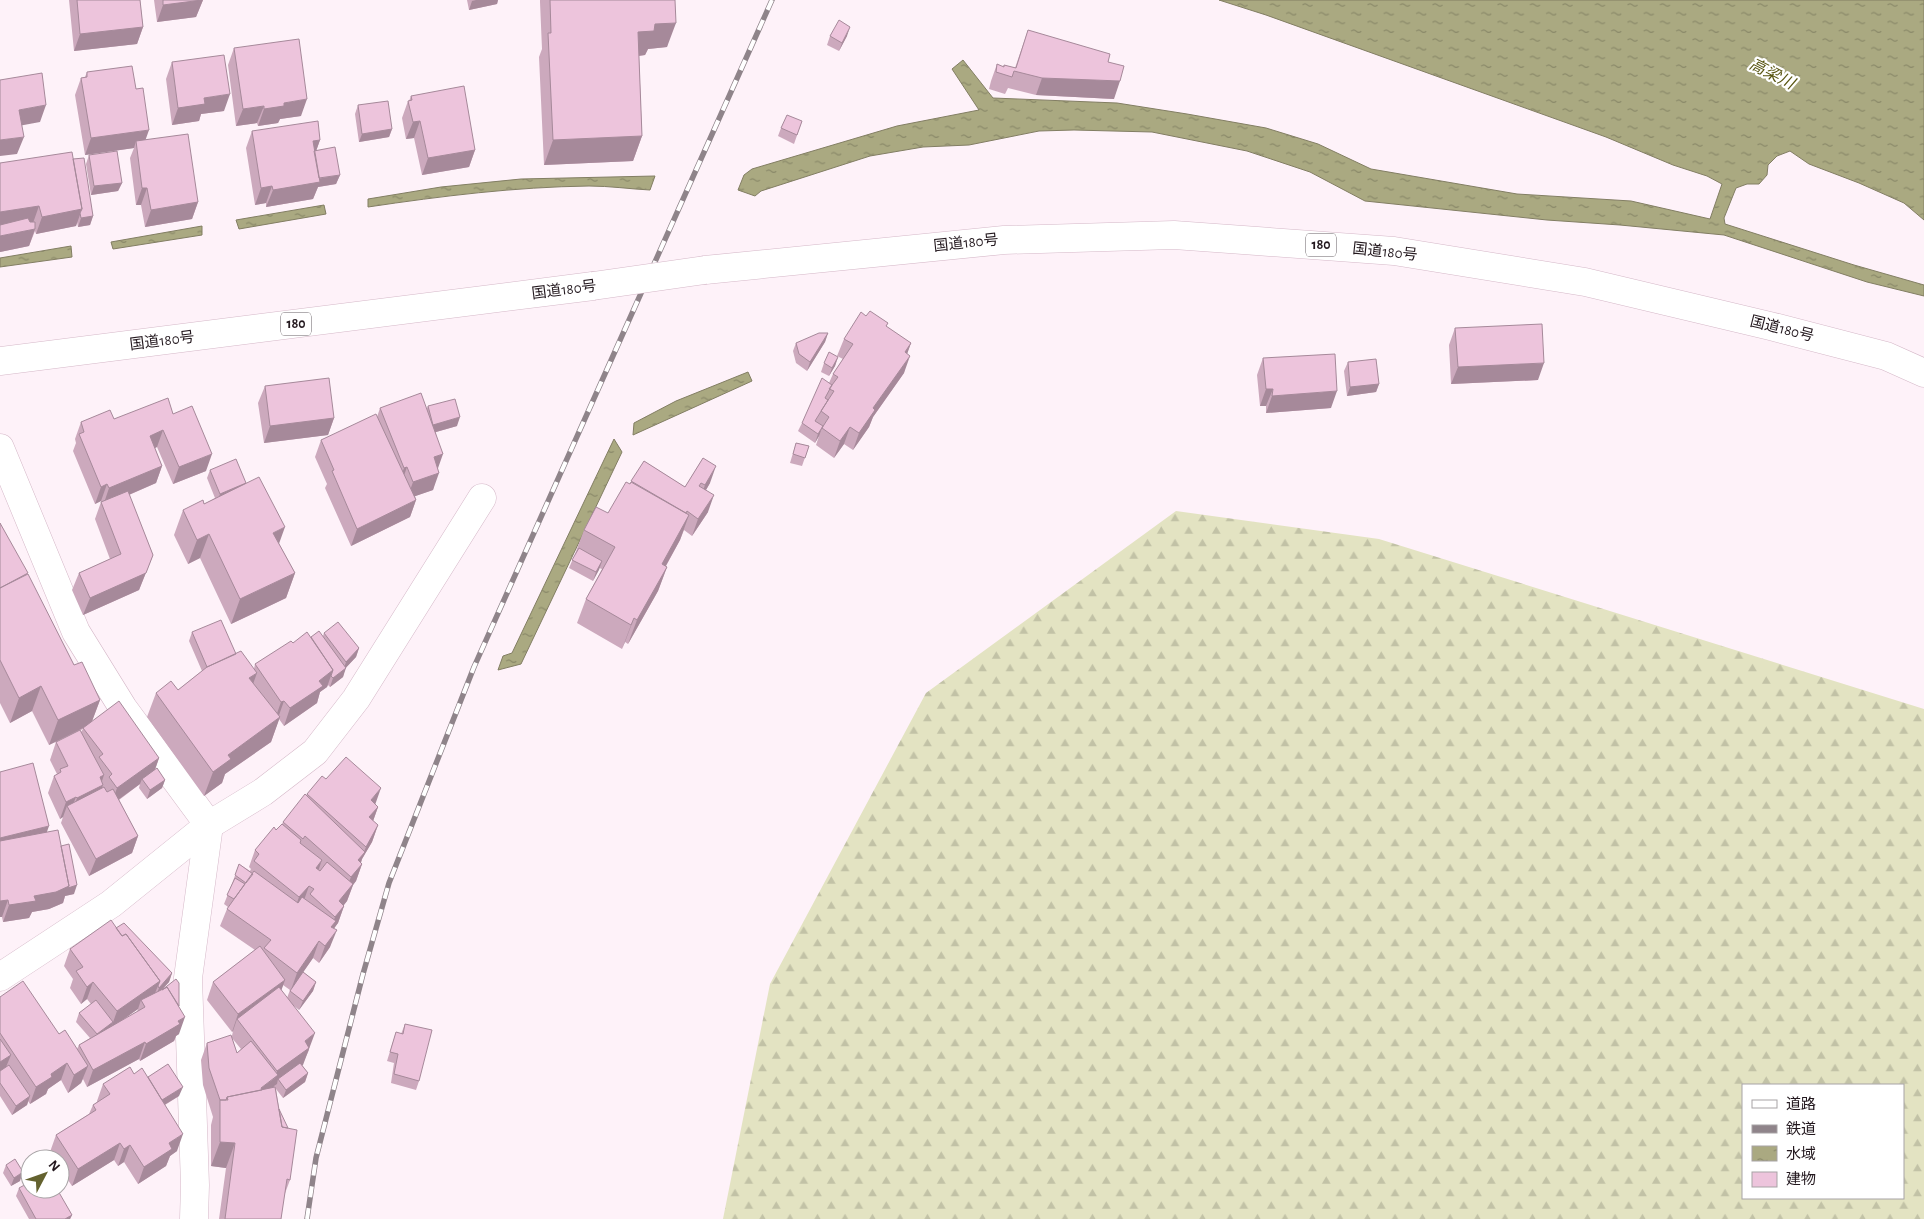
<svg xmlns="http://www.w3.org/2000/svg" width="1924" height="1219" font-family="'Alegreya Sans','Noto Sans JP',sans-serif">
<defs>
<pattern id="forest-firs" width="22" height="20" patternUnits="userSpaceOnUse" patternTransform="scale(1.25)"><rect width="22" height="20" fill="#e3e3c2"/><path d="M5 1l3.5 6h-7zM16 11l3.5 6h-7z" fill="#c2c2a6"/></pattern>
<pattern id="water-ripples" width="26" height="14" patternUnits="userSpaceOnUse" patternTransform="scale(1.25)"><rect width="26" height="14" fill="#aaa981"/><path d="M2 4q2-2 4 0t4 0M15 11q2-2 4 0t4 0" fill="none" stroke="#8a8969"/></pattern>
</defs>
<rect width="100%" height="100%" fill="#fef2f9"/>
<!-- forest -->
<path fill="url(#forest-firs)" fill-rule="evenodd" d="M1176 511 1379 539 1924 709V1219H723L770 984 926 693ZM1743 1085H1903V1198H1743Z"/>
<!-- water -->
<path fill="url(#water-ripples)" stroke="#827e63" d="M1219 0H1924V220L1904 203 1859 183 1809 164 1790 151 1777 156 1768 165 1767 175 1759 184H1747L1736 188 1724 218 1725 224 1854 265 1924 285V296L1867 282 1724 235 1620 225 1547 220 1365 201 1310 172 1247 151 1152 132 1074 130 1039 131 969 145 923 147 870 156 761 191 755 196 738 190 744 175 752 169 897 126 979 110 952 69 963 60 993 98 1117 103 1187 114 1266 128 1318 144 1371 169 1517 194 1631 201 1710 219 1722 184 1707 176 1673 165 1606 137 1266 15Z
M655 176 650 190C630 189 610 186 589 186 515 187 442 196 368 207V199L441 187 521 179Z
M324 205 326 214 239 229 236 220Z
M202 226V235L113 249 111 242Z
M71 246 72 257 0 267V258Z
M748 372 752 381 633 435 634 423 676 401Z
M614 439 622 452 521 664 498 670 503 656 512 653Z"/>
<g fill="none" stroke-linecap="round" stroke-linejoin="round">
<!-- minor casing -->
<g stroke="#d5b8c8" stroke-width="29">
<path id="minor" d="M0 448 76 632 123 708 209 825 188 978 195 1185 194 1219"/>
</g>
<!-- tertiary casing -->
<g stroke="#d5b8c8" stroke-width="29">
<path id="tertiary" d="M0 977 111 904 209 825 263 792 315 752 356 699 482 498"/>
</g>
<!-- trunk casing -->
<g stroke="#d5b8c8" stroke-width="29">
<path id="trunk" d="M705 270 1004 240 1174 235 1394 251 1585 282 1770 326 1886 356 1924 373
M0 361 593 286"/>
</g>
<!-- minor -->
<use href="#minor" stroke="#fff" stroke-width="28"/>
<!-- tertiary -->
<use href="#tertiary" stroke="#fff" stroke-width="28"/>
<!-- trunk -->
<use href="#trunk" stroke="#fff" stroke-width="28"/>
<!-- rail casing -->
<g stroke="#8f848a" stroke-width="5.5">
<path id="rail" d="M307 1219 316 1158 363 974 389 883 474 667 772 0"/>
</g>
<!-- rail -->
<use href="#rail" stroke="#fff" stroke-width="4" stroke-dasharray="11" stroke-linecap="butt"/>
<!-- trunk-bridge casing -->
<g stroke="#d5b8c8" stroke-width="29" stroke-linecap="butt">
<path id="trunk-bridge" d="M593 286 705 270"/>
</g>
<!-- trunk-bridge -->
<use href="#trunk-bridge" stroke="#fff" stroke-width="28"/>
</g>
<!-- wall -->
<path fill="#cca9bd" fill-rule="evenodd" d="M69 0H140L143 27 137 44 74 51Z
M154 0H203L196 17 157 22Z
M467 0H498L497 4 469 10Z
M540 0H675L667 47 648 49 645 55 639 56 642 136 633 161 544 165 539 57 542 49 540 2Z
M1028 30 1108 62 1114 99 1036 95 1008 88 1005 94 989 89 991 81 997 64 1003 67 1004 65 1015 68Z
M830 36H847L839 51 827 45Z
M234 48 301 116 280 119 278 123 258 126 257 123 236 126 228 65Z
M172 62 224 111 201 114 199 121 172 125 166 79Z
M87 72 145 140 198 202 192 219 145 227 141 205H136L130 158 134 148 85 155 75 95 81 78 85 77Z
M411 96 475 150 469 167 422 175 414 138 406 139 402 118 408 101H409Z
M358 105 392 129 389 137 359 142 355 114Z
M802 121 794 144 778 136 781 128Z
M252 131 320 140 316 151 340 175 336 184 318 187 313 199 266 207V203L255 205 246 148Z
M89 155 122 183 118 191 91 195 86 164Z
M73 159 93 216 90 225 78 227 77 222 76 226 36 234 35 231 29 246 0 252V163Z
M866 316 888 323 886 327 911 343 907 353 904 373 873 417 869 427 853 450 844 444 834 458 816 445 819 436 815 443 798 431 802 423 829 383 833 374 843 359 837 356 844 339Z
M1455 328 1538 380 1451 384 1449 345Z
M828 333 825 342 807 371 796 363 793 351 796 343Z
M838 357 835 366 829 376 821 372 824 363Z
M1263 358 1331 408 1266 413V406H1260L1257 375Z
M1348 362 1379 384 1376 392 1347 396 1344 371Z
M265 386 334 418 328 435 264 443 258 403Z
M428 406 457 426 436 432 438 469 433 490 415 496 416 500 410 517 351 546 325 488 327 484 315 457 321 440 377 417 380 408H427Z
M173 414 206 471 173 484 157 447 155 448 162 466 156 483 129 495 153 555 139 590 83 615 72 590 79 573 110 559 95 519 101 502V501L95 504 73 451 76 443 75 439 81 422Z
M796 443 809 446 802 466 790 463Z
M703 458 710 483 706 490 708 512 692 536 684 530 680 540 666 566 667 567 658 591 628 644 625 642 622 649 577 623 586 599 602 569 599 568 593 581 569 568 575 554 584 530 608 513 630 484 644 461 685 487Z
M210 470 246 483 295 573 286 598 231 624 200 558 188 564 174 535 183 510 204 504 215 498 207 478Z
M0 523 74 665 100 700 92 721 159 758 155 770 165 780 162 788 147 799 139 788 140 784 119 800 138 836 132 853 89 876 61 823 63 817 60 819 48 793 54 776 57 774 50 760 56 742 81 732 83 729 49 745 32 711 10 723 0 703Z
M192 632 236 654 254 669 255 664 293 643 311 637 323 636 324 633 359 648 356 657 345 668 343 677 330 687 328 685 327 687 320 692 317 703 284 726 279 719 271 742 225 774 222 783 204 796 147 717 156 693 178 690 202 671 189 641Z
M0 772 47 832 61 846 74 894 65 896 63 903 49 909 32 912 29 918 3 922 2 917Z
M326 779 375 804 378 807 373 821 378 825 372 842 362 859 361 863 362 864 356 881 353 885 347 901 344 905V906L338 923 333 929 330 947 319 963 313 958 303 972 316 982 313 991 299 1010 293 1005 309 1050 302 1065 308 1073 305 1082 283 1098 276 1089 290 1180 284 1196 281 1219H219L226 1168 211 1166V1125L213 1117 203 1085 201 1060 207 1043 232 1036 233 1031 232 1032 207 1000 213 982 255 950 220 926 227 909 228 907 224 904 232 884 239 864 250 871 251 869 249 867 255 850 282 824 283 822 307 794ZM283 985 290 990 287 998 281 990ZM232 1038 241 1049 237 1053Z
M116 928 172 973 169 982 162 990 179 1006V1034L176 1036 174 1041 140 1061 139 1059 87 1087 83 1079 81 1083 68 1093 61 1080 48 1089 46 1094 30 1104 28 1101 27 1105 12 1115 0 1096V997L59 1034 77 1049 79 1045 90 1038 76 1022 79 1013 91 1004 87 999 81 1004 70 988 73 979 64 966 70 949ZM138 1009 137 1012 123 1020 131 1014Z
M405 1024 419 1081 416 1090 391 1083 394 1063 387 1061 396 1032 401 1034Z
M134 1074 148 1077 179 1096 165 1105 177 1151 170 1156 166 1166 138 1184 124 1162 118 1166 114 1160 72 1186 60 1168V1159H54L50 1152 56 1135 89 1114 93 1105 97 1102V1101L103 1084Z
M6 1165 20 1181 11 1186 3 1173Z
M19 1188 72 1215 70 1219H29L16 1196Z"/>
<!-- shaded-wall -->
<path fill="#a6899a" d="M196 0H203L196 17 157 22 163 5Z
M476 0H498L497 4 469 10 472 1Z
M676 23 667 47 648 49 645 55 629 57 638 32 655 24Z
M143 27 137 44 74 51 80 34Z
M850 27 847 36 839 51 842 43Z
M1042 78 1120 81 1114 99 1036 95Z
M230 94 224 111 201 114 199 121 172 125 178 108 204 98Z
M307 99 301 116 280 119 278 123 258 126 264 109 284 103Z
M46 105 40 122 13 127 19 110Z
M264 106 257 123 236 126 243 109Z
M420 121 414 138 406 139 413 122Z
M392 129 389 137 359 142 362 134Z
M149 130 143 147 136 141 134 148 85 155 91 138Z
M642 136 633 161 544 165 553 140Z
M24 137 17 154 0 156V140Z
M320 140 314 157 313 141Z
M475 150 469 167 422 175 428 158Z
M340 175 336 184 318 187 313 199 266 207 273 190 317 179Z
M122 183 118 191 91 195 94 186Z
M272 186 266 203 255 205 261 188Z
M142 188H147L141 205H136Z
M198 202 192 219 145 227 151 210Z
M39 206 33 223 0 228V212Z
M82 209 76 226 36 234 42 217Z
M93 216 90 225 78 227 81 218Z
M35 229 29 246 0 252V236Z
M828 333 825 342 807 371 810 362Z
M911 343 905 360V352Z
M910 356 904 373 873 417 869 427 853 450 859 433 873 408Z
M838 357 835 366 829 376 832 368Z
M1544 363 1538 380 1451 384 1458 367Z
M1379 384 1376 392 1347 396 1350 387Z
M1266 389H1273L1266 406H1260Z
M1337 391 1331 408 1266 413 1272 396Z
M460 417 457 426 429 434 432 425Z
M334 418 328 435 264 443 270 426Z
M850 427 844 444 834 458 840 441Z
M822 428 819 436 815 443 818 434Z
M163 430 157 447 144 453 150 436Z
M212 454 206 471 173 484 179 467Z
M443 454 437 471 434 457Z
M162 466 156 483 103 506 109 488Z
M716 466 710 483 699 502 705 485Z
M407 467 401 484 398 485 404 468Z
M439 473 433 490 407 499 413 482Z
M246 483 217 502 220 494Z
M107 484 101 501 95 504 101 487Z
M714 495 708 512 692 536 698 519Z
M416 500 410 517 351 546 357 529Z
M689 515 680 540 653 589 662 564Z
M285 527 276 552 273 533Z
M209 534 200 558 188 564 197 540Z
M153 555 139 590 83 615 90 598Z
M602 561 599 570 593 581 596 572Z
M667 567 658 591 628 644 637 620Z
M295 573 286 598 231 624 240 599Z
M634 618 625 642 622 649 631 625Z
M359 648 356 657 343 671 346 662Z
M346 668 343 677 330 687 333 678Z
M333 670 327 687 320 692 317 703 284 726 290 708 319 681Z
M257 673 248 698 249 678Z
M41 686 32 711 10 723 19 698Z
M100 700 91 724 49 745 58 720Z
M284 701 278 718 275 719 281 702Z
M280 717 271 742 225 774 222 783 204 796 213 772 228 755Z
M159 758 153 775 142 779 140 784 111 805 117 788Z
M104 775 100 787 103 785 97 802 72 814 77 798 100 777Z
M165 780 162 788 147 799 150 790Z
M381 788 375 805 371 800Z
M76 797 70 812 67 806 63 817 60 819 66 802Z
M378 807 372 824 369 817Z
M378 825 372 842 362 859 359 868 362 864 356 881 353 885 347 901 335 916 339 901 344 894 358 860 363 854 366 847Z
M49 826 43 843 0 853V838Z
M138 836 132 853 89 876 96 859Z
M322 860 316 877V868Z
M77 885 74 894 65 896 63 903 49 909 32 912 29 918 3 922 9 905 34 896 69 886Z
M309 886 303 903 293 914 299 897Z
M8 900 2 917H0V901Z
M344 906 338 923 333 930 325 944 335 917Z
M337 930 330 947 319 963 325 946Z
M319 941 313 958 291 990 297 973Z
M172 973 169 982 156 996 159 988Z
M285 980 279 997 237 1019 233 1031 232 1032 238 1014Z
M160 981 153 998 141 1000 138 1009 111 1028 117 1011Z
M93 982 87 999 81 1004 87 987Z
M316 982 313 991 299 1010 303 1001Z
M185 1017 179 1034 176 1036 174 1041 140 1061 146 1044 178 1021Z
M113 1022 110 1030 97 1034Z
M315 1033 303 1065 280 1082 278 1079 277 1084 274 1086 272 1092 258 1102 261 1088 275 1078 277 1071 305 1041Z
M145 1042 139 1059 87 1087 93 1070Z
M11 1055 4 1072 0 1075V1062Z
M67 1063 61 1080 48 1089 46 1094 30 1104 36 1087 51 1074Z
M88 1066 81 1083 68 1093 74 1075Z
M308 1073 305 1082 283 1098 286 1090Z
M183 1087 179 1096 154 1111 157 1103Z
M30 1096 27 1105 12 1115 16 1106Z
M183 1134 177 1151 170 1156 166 1166 138 1184 144 1167 169 1143Z
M220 1142 235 1143 226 1168 211 1166Z
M120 1143 114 1160 72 1186 78 1169Z
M130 1145 124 1162 118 1166 124 1149Z
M23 1172 20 1181 11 1186 14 1178Z
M72 1215 70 1219H65Z"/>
<!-- building -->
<path fill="#edc4dc" stroke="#a6899a" d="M77 0H140L143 27 80 34Z
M163 0H202L163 5Z
M550 0H675L676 23 655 24 654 31 638 32 642 136 553 140 548 33H551Z
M839 20 850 27 842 43 830 36Z
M1028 30 1110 54 1108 62 1124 66 1120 81 1042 78 1014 71 1012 77 996 72 997 64 1004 67V65L1016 68Z
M299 39 307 99 284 103V106L264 109V106L243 109 234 48Z
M224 55 230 94 204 98 205 104 178 108 172 62Z
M132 66 136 89 143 88 149 130 91 138 81 78 87 77V72Z
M42 73 46 105 19 110 24 137 0 140V80Z
M464 86 475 150 428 158 420 121 413 122 408 101 412 100 411 96Z
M388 101 392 129 362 134 358 105Z
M787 115 802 121 797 135 781 128Z
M318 121 320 140 313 141 320 182 273 190 272 186 261 188 252 131Z
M188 134 198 202 151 210 147 188H142L136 141Z
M335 147 340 175 319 178 314 151Z
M117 151 122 183 94 186 89 155Z
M72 152 82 209 42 217 39 206 0 212V163Z
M84 158 93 216 81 218 80 213 82 209 73 159Z
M28 218 30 222H35V229L0 236V225Z
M870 311 888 323 886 326 911 343 905 352 910 356 873 408 875 410 859 433 850 427 840 441 822 428 829 417 821 411 834 391 829 389 838 377 833 374 853 344 844 339 861 312 866 316Z
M1542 324 1544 363 1458 367 1455 328Z
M819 333H828L810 362 799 354 796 343Z
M829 352 838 357 832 368 824 363Z
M1335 354 1337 391 1272 396 1273 389H1266L1263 358Z
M1376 359 1379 384 1350 387 1348 362Z
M329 378 334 418 270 426 265 386Z
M822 378 832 385 825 398 828 400 815 421 823 426 818 434 802 423Z
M421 393 443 454 434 457 439 473 413 482 407 467 404 468 380 408Z
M168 398 173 414 192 406 212 454 179 467 163 430 150 436 162 466 109 488 107 484 101 487 79 434 84 432 81 422 110 410 114 419Z
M455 399 460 417 433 425 428 406Z
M376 414 416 500 357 529 332 471 334 470 321 440Z
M796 443 809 446 805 458 793 454Z
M703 458 716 466 705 485 701 483 699 486 714 495 698 519 687 511 686 513 631 481 644 461 685 487Z
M236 459 246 483 220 494 210 470Z
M259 477 285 527 273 533 295 573 240 599 209 534 197 540 183 510 203 500 204 504Z
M626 482 630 484 631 482 689 515 662 564 667 567 637 620 634 618 631 625 586 599 615 547 584 530 596 507 608 513Z
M128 491 153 555 146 573 90 598 79 573 121 554 101 502Z
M0 523 28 573 0 588Z
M579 548 602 561 596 572 572 560Z
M28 574 74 665 82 662 100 700 58 720 41 686 19 698 0 660V588Z
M221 620 236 654 207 667 192 632Z
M338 622 359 648 346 662 324 633Z
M319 631 346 668 333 678 331 676 333 670 311 637Z
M307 632 333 670 319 681 323 686 290 708 284 701 281 702 255 664 291 641 293 643Z
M241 651 257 673 249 678 280 717 228 755 231 759 213 772 156 693 171 681 178 690 207 667Z
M119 701 159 758 117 788 109 777 112 774 99 757 103 754 83 728Z
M80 730 104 775 100 777 103 785 77 798 76 797 66 802 54 776 61 772 60 769 68 766 56 742Z
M346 757 381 788 371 800 378 807 369 817 378 825 366 847 307 794 322 776 326 779Z
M33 763 49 826 0 838V772Z
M157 768 165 780 150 790 142 779Z
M104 787 107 792 113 789 138 836 96 859 67 806Z
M305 794 365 852 358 860 362 864 351 877 305 836 303 839 283 822Z
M282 824 301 840 300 843 322 860 316 868 320 871 327 862 353 884 339 901 344 906 335 917 310 894 314 889 309 886 299 897 254 861 259 854 255 850 274 827 276 830Z
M58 830 69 886 56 892 34 896 36 901 9 905 8 900 0 901V841Z
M69 844 77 885 68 888 69 886 61 846Z
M239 864 253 874 246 883 235 875Z
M254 871 298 903 302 897 336 921 331 927 337 930 325 946 319 941 297 973 264 948 271 940 227 909Z
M235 878 245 884 234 899 227 895Z
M111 920 122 936 126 934 160 981 117 1011 93 982 87 987 76 971 83 967 70 949Z
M124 923 172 973 159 988 158 986 160 981 126 934 122 936 116 928Z
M260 946 285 980 238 1014 213 982Z
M303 972 316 982 303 1001 290 991Z
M176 979 179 983V1006L167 987 162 990Z
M23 981 59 1034 65 1030 88 1066 74 1075 67 1063 51 1074 52 1077 36 1087 0 1033V997Z
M167 987 185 1017 178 1021 180 1024 146 1044 145 1042 93 1070 79 1045 145 1007 141 1000Z
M279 987 315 1033 305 1041 309 1048 277 1071 237 1019Z
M96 1000 113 1022 97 1034 79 1013Z
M405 1024 432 1030 419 1081 394 1074 398 1054 390 1052 396 1032 403 1034Z
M231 1035 237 1053 251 1041 278 1075 261 1088 262 1090 227 1097 226 1100H220L209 1068 207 1043Z
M0 1039 11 1055 0 1062Z
M300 1063 308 1073 286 1090 278 1079Z
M168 1064 183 1087 162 1100 148 1077Z
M9 1065 30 1096 16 1106 0 1083V1071Z
M130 1067 134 1074 142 1068 183 1134 169 1143 172 1149 144 1167 130 1145 124 1149 120 1143 78 1169 56 1135 96 1110 93 1105 110 1094 103 1084Z
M275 1087 282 1127 297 1130 290 1180 287 1179 281 1219H225L235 1143 220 1142V1100H228L227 1097Z
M279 1109 288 1128 282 1127Z
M15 1159 23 1172 14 1178 6 1165Z
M30 1182V1189H57L72 1215 65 1219H36L19 1188Z"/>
<g text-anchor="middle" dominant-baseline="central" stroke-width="4.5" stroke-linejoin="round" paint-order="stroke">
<!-- shield labels -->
<g fill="#fff" stroke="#655d62" stroke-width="1">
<rect x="1306" y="233.5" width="30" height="23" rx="4"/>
<rect x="281" y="312.5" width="30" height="23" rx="4"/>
</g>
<g font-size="14" font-weight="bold" fill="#23181e">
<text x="1321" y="245">180</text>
<text x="296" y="324">180</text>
</g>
<!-- street labels -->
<g font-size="15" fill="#23181e" stroke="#fff">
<text transform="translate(966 243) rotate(-6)">国道180号</text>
<text transform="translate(1385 252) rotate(6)">国道180号</text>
<text transform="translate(564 290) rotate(-7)">国道180号</text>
<text transform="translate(1782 329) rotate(14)">国道180号</text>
<text transform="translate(162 341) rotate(-7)">国道180号</text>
</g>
<!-- water labels -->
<g font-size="16" font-style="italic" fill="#595612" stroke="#fff">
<text transform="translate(1772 74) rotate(27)">高梁川</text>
</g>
</g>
<!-- legend -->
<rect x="1742" y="1084" width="162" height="115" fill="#ffffff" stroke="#a7a3a5"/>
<rect x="1752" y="1100" width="25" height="8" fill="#ffffff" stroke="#a7a3a5"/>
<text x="1786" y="1109" font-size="15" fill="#23181e">道路</text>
<rect x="1752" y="1125" width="25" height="8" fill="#8f848a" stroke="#a7a3a5"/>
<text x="1786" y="1134" font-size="15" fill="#23181e">鉄道</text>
<rect x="1752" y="1146" width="25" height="15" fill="url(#water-ripples)" stroke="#a7a3a5"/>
<text x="1786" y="1159" font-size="15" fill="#23181e">水域</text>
<rect x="1752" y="1172" width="25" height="15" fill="#edc4dc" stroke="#a7a3a5"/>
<text x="1786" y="1184" font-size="15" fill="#23181e">建物</text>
<!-- north arrow -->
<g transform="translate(45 1174) rotate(49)"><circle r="24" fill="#ffffff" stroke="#a7a3a5"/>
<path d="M0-4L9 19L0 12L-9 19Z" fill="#64622f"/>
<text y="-8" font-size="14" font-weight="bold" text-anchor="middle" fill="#23181e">N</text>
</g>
</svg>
